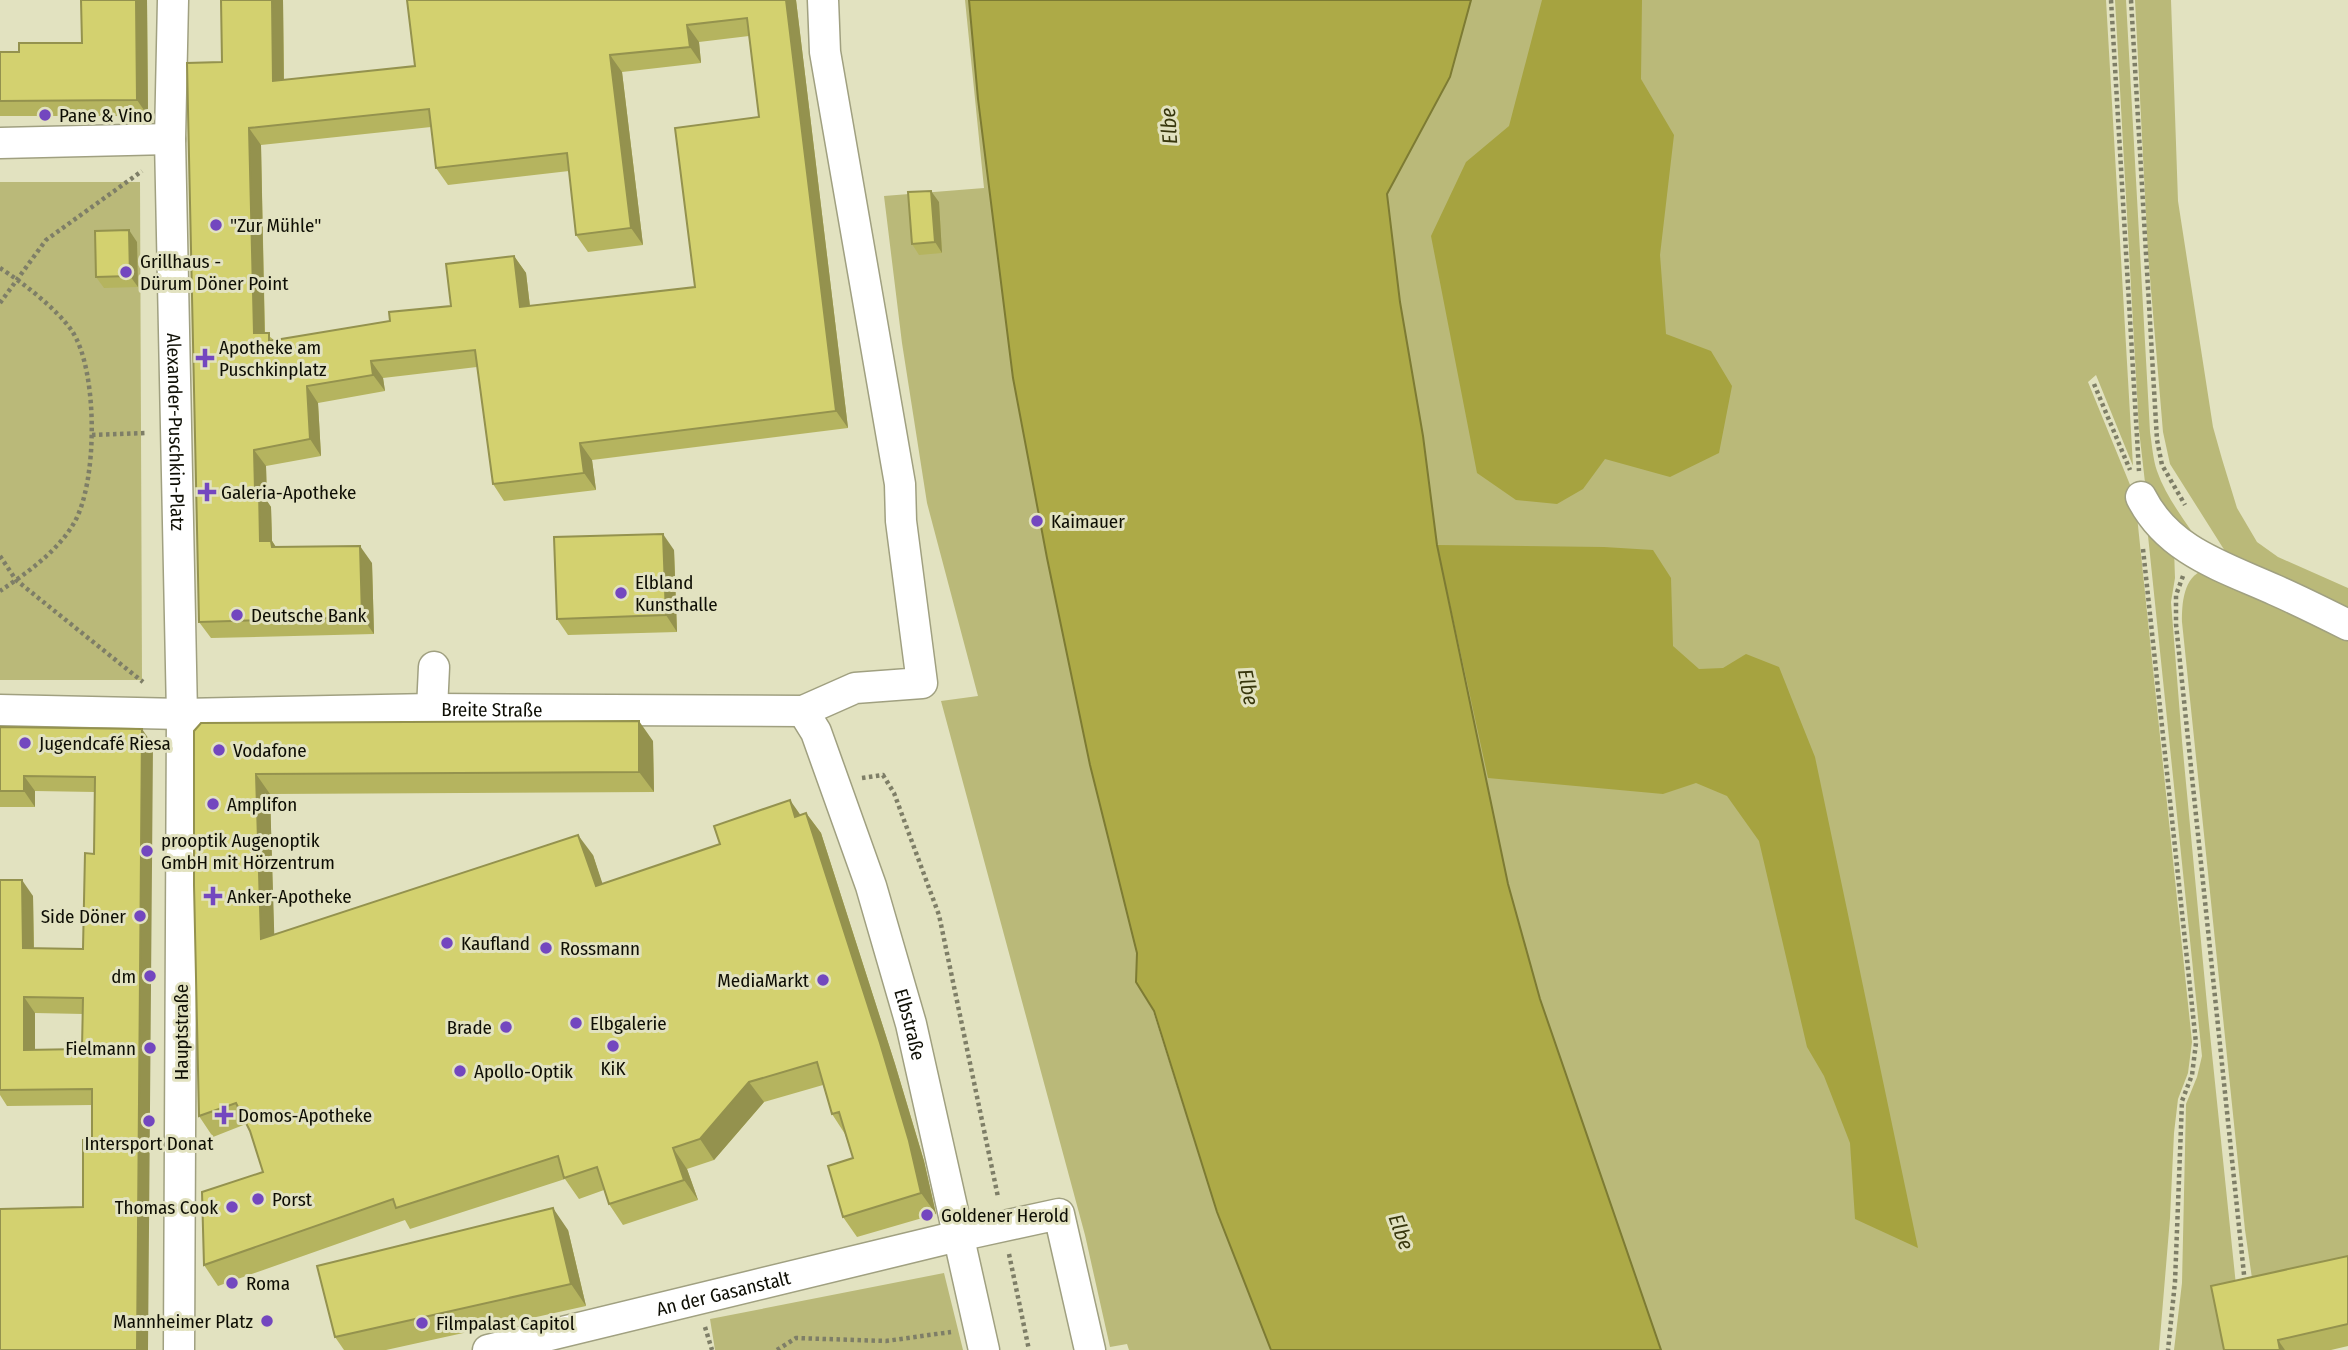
<svg xmlns="http://www.w3.org/2000/svg" width="2348" height="1350" font-family="'Fira Sans Condensed',sans-serif">
<rect width="100%" height="100%" fill="#e2e2c0"/>
<!-- green -->
<path fill="#bab979" d="M965 0H969L978 99 1013 378 1047 558 1090 765 1137 953 1136 982 1153 1011 1217 1212 1271 1350H1129L1127 1344 1110 1347 1085 1235 941 701 978 696 927 503 902 343 884 196 984 188Z
M1471 0H2106L2133 466 2096 375 2088 382 2135 497 2192 1042 2188 1073 2178 1099 2174 1133 2170 1218 2159 1350H1661L1540 999 1508 884 1437 545 1423 436 1400 302 1387 194 1450 77Z
M2115 0H2126L2150 432C2152 445 2153 459 2157 471 2167 500 2190 527 2206 553L2147 500 2139 430Z
M2135 0H2171L2178 201 2213 427 2222 459 2237 508 2257 542 2278 557 2348 588V615L2230 559 2170 464 2163 432 2148 254Z
M0 182H140L142 680H0Z
M2147 526 2174 549 2175 578 2171 602 2182 741 2208 1015 2237 1295 2228 1350H2174L2182 1283 2186 1104 2197 1077 2202 1056Z
M2204 570 2348 635V1270L2254 1292 2245 1230 2182 622C2182 604 2183 577 2204 570Z
M944 1273 963 1350H715L710 1319Z"/>
<!-- forest -->
<path fill="#a6a340" d="M1542 0H1642L1641 79 1674 135 1660 255 1666 334 1711 351 1732 386 1719 453 1670 477 1605 459 1583 489 1557 504 1516 500 1477 473 1431 236 1466 162 1509 126Z
M1437 545 1604 547 1653 550 1671 578 1673 646 1699 669 1723 668 1746 654 1779 667 1815 757 1918 1248 1855 1219 1850 1143 1824 1076 1807 1047 1759 841 1727 796 1696 783 1663 794 1488 778Z"/>
<!-- water -->
<path fill="#adaa47" stroke="#7d7b33" stroke-width="2" d="M969 0H1471L1450 77 1387 194 1400 302 1423 436 1437 545 1508 884 1540 999 1661 1350H1271L1217 1212 1154 1011 1136 982 1137 953 1090 765 1047 558 1013 378 978 99Z"/>
<g fill="none" stroke-linecap="round" stroke-linejoin="round">
<!-- minor casing -->
<g stroke="#a0a080" stroke-width="33">
<g id="minor">
<path id="s1" d="M173 0 170 139 182 714 179 1350"/>
<path d="M0 143 170 139"/>
<path d="M2141 497C2168 551 2224 567 2275 590 2300 601 2324 613 2348 625"/>
<path d="M432 709 434 667"/>
<path id="s2" d="M0 710 182 714 432 709 803 711 855 688 922 683 901 521 900 484 825 52 823 0"/>
<path id="s3" d="M803 711 816 732 871 886 911 1024 984 1350"/>
<path id="s4" d="M488 1350 958 1236 1059 1214 1090 1350"/>
</g>
</g>
<!-- path -->
<path stroke="#7e7e67" stroke-width="4.5" stroke-dasharray="3.5 3.5" stroke-linecap="butt" d="M2111 0 2139 471
M2131 0 2157 440 2162 465 2185 505
M0 268C22 282 57 309 72 331 98 370 98 482 74 523 58 551 27 573 0 591
M0 303 46 240 142 171
M2094 384 2130 470
M92 435 147 433
M2143 549 2196 1043 2192 1075 2182 1101 2175 1282 2168 1350
M0 556 16 580 143 682
M2183 576 2176 595V624L2245 1284
M862 778 883 775 894 793 939 915 998 1197
M1009 1254 1029 1350
M705 1327 712 1350
M777 1350 796 1338 886 1341 951 1332"/>
<!-- minor -->
<use href="#minor" stroke="#fff" stroke-width="30"/>
</g>
<!-- wall -->
<path fill="#b5b45f" fill-rule="evenodd" d="M81 0H147L148 116H0V52H19L82 43Z
M283 0 284 80 415 66 796 0 848 428 592 460 596 490 504 501 493 484 477 367 383 378 385 391 318 403 321 456 266 466 267 501 271 507 272 541 276 547 372 563 374 634 211 638 199 622 222 62ZM749 36 759 117 695 287 530 306 526 273 514 256 451 306 390 321 274 340 265 333 261 145 431 127 436 168 448 185 569 171 576 235 588 252 643 245 622 72 701 63 699 42Z
M939 202 942 253 919 255 912 244Z
M137 242 138 287 104 288 96 277Z
M674 550 677 632 568 635 557 619Z
M0 727 153 745 83 1207 92 1140V1105L7 1106 0 1095V880L33 896 34 948 83 949 94 854 95 792 35 791V807H0ZM35 1013 83 1014 82 1049 35 1050Z
M194 731 653 741 654 792 270 794 274 934 593 855 602 884 720 844 806 813 821 833 895 1064 924 1161 936 1214 857 1237 843 1217 853 1158 845 1134 832 1114 823 1085 764 1102 714 1160 687 1169 698 1200 623 1225 609 1204 604 1190 579 1199 565 1179 410 1229 405 1220 218 1286 204 1265 263 1172 250 1131 246 1124 213 1137 199 1116Z
M568 1230 586 1306 386 1350H344L335 1337Z
M2348 1256V1346L2331 1350H2224Z"/>
<!-- shaded-wall -->
<path fill="#94924e" d="M136 0H147L148 116 137 100Z
M272 0H283L284 98 273 81Z
M786 0H796L848 428 836 411Z
M687 25 699 42 701 63 690 47Z
M610 55 622 72 643 245 631 228Z
M249 128 261 145 265 350 254 333Z
M931 191 939 202 942 253 935 242Z
M129 230 137 242 138 287 130 276Z
M514 256 526 273 532 324 520 307Z
M371 361 383 378 385 391 373 375Z
M307 386 318 403 321 456 310 439Z
M580 443 592 460 596 490 584 473Z
M254 450 266 466 267 501 271 507 272 541 283 558 260 541 255 490Z
M663 534 674 550 677 632 666 615Z
M360 546 372 563 374 634 362 617Z
M639 721 653 741 654 792 639 772Z
M142 729 153 745 148 1350H137Z
M256 774 270 794 275 959 261 939Z
M24 776 35 791V807L24 791Z
M790 800 804 820 795 817Z
M806 813 821 833 895 1064 924 1161 936 1214 921 1193Z
M578 835 593 855 610 906 596 886Z
M22 880 33 896 34 964 23 948Z
M24 997 35 1013V1066L24 1050Z
M749 1082 764 1102 714 1160 700 1139Z
M673 1148 687 1169 698 1200 684 1180Z
M553 1208 568 1230 586 1306 571 1284Z
M2278 1340 2285 1350H2280Z"/>
<!-- building -->
<path fill="#d3d16f" stroke="#94924e" stroke-width="2" fill-rule="evenodd" d="M81 0H136L137 100 0 101V52H19V43H82Z
M221 0H272L273 81 415 66 407 0H786L836 411 580 443 584 473 493 484 475 350 371 361 373 375 307 386 310 439 254 450 255 490H259L260 541H271L272 547 360 546 362 617 199 622 187 63 222 62ZM747 18 759 117 675 128 695 287 520 307 514 256 446 264 451 306 389 312 390 321 269 341V333H254L249 128 429 109 436 168 567 153 576 235 631 228 610 55 690 47 687 25Z
M931 191 935 242 912 244 908 192Z
M129 230 130 276 96 277 95 231Z
M663 534 666 615 557 619 554 537Z
M639 721V772L256 774 261 939 578 835 596 886 720 844 714 826 790 800 795 817 806 813 880 1043 909 1141 921 1193 843 1217 828 1166 853 1158 839 1112 832 1114 817 1062 749 1082 700 1139 673 1148 684 1180 609 1204 597 1167 564 1178 558 1156 396 1208 393 1199 204 1265 202 1192 263 1172 250 1131 236 1103 199 1116 194 885V731L201 723Z
M0 727 142 729 137 1350H0V1209L83 1207V1140H92V1089L0 1090V880H22L23 948 83 949 85 853 94 854 95 777 24 776V791H0ZM24 997 83 998 82 1049 24 1050Z
M553 1208 571 1284 335 1337 317 1266Z
M2348 1256V1324L2278 1340 2280 1350H2224L2211 1286Z"/>
<!-- markers -->
<g fill="#7347bf" stroke="#e2e2c0" stroke-width="2.5">
<circle cx="45" cy="115" r="7"/>
<circle cx="216" cy="225" r="7"/>
<circle cx="126" cy="272" r="7"/>
<path d="M201.5 347.5h7v7h7v7h-7v7h-7v-7h-7v-7h7z"/>
<path d="M203.5 481.5h7v7h7v7h-7v7h-7v-7h-7v-7h7z"/>
<circle cx="1037" cy="521" r="7"/>
<circle cx="621" cy="593" r="7"/>
<circle cx="237" cy="615" r="7"/>
<circle cx="25" cy="743" r="7"/>
<circle cx="219" cy="750" r="7"/>
<circle cx="213" cy="804" r="7"/>
<circle cx="147" cy="851" r="7"/>
<path d="M209.5 885.5h7v7h7v7h-7v7h-7v-7h-7v-7h7z"/>
<circle cx="140" cy="916" r="7"/>
<circle cx="447" cy="943" r="7"/>
<circle cx="546" cy="948" r="7"/>
<circle cx="150" cy="976" r="7"/>
<circle cx="823" cy="980" r="7"/>
<circle cx="576" cy="1023" r="7"/>
<circle cx="506" cy="1027" r="7"/>
<circle cx="613" cy="1046" r="7"/>
<circle cx="150" cy="1048" r="7"/>
<circle cx="460" cy="1071" r="7"/>
<path d="M220.5 1104.5h7v7h7v7h-7v7h-7v-7h-7v-7h7z"/>
<circle cx="149" cy="1121" r="7"/>
<circle cx="258" cy="1199" r="7"/>
<circle cx="232" cy="1207" r="7"/>
<circle cx="927" cy="1215" r="7"/>
<circle cx="232" cy="1283" r="7"/>
<circle cx="267" cy="1321" r="7"/>
<circle cx="422" cy="1323" r="7"/>
</g>
<g text-anchor="middle" dominant-baseline="central" stroke-width="6" stroke-linejoin="round" paint-order="stroke">
<!-- poi labels -->
<g font-size="19" fill="#0e0e04" stroke="#e2e2c0" text-anchor="start">
<text x="59" y="115">Pane &amp; Vino</text>
<text x="230" y="225">"Zur Mühle"</text>
<text x="140" y="261">Grillhaus -<tspan x="140" dy="22">Dürum Döner Point</tspan></text>
<text x="219" y="347">Apotheke am<tspan x="219" dy="22">Puschkinplatz</tspan></text>
<text x="221" y="492">Galeria-Apotheke</text>
<text x="1051" y="521">Kaimauer</text>
<text x="635" y="582">Elbland<tspan x="635" dy="22">Kunsthalle</tspan></text>
<text x="251" y="615">Deutsche Bank</text>
<text x="39" y="743">Jugendcafé Riesa</text>
<text x="233" y="750">Vodafone</text>
<text x="227" y="804">Amplifon</text>
<text x="161" y="840">prooptik Augenoptik<tspan x="161" dy="22">GmbH mit Hörzentrum</tspan></text>
<text x="227" y="896">Anker-Apotheke</text>
<text x="126" y="916" text-anchor="end">Side Döner</text>
<text x="461" y="943">Kaufland</text>
<text x="560" y="948">Rossmann</text>
<text x="136" y="976" text-anchor="end">dm</text>
<text x="809" y="980" text-anchor="end">MediaMarkt</text>
<text x="590" y="1023">Elbgalerie</text>
<text x="492" y="1027" text-anchor="end">Brade</text>
<text x="136" y="1048" text-anchor="end">Fielmann</text>
<text x="613" y="1068" text-anchor="middle">KiK</text>
<text x="474" y="1071">Apollo-Optik</text>
<text x="238" y="1115">Domos-Apotheke</text>
<text x="149" y="1143" text-anchor="middle">Intersport Donat</text>
<text x="272" y="1199">Porst</text>
<text x="218" y="1207" text-anchor="end">Thomas Cook</text>
<text x="941" y="1215">Goldener Herold</text>
<text x="246" y="1283">Roma</text>
<text x="253" y="1321" text-anchor="end">Mannheimer Platz</text>
<text x="436" y="1323">Filmpalast Capitol</text>
</g>
<!-- street labels -->
<g font-size="19" fill="#0e0e04" stroke="#e2e2c0">
<text stroke="none"><textPath href="#s1" startOffset="432">Alexander-Puschkin-Platz</textPath></text>
<text stroke="none"><textPath href="#s2" startOffset="492">Breite Straße</textPath></text>
<text stroke="none"><textPath href="#s3" startOffset="332">Elbstraße</textPath></text>
<text transform="translate(181 1032) rotate(-90)">Hauptstraße</text>
<text stroke="none"><textPath href="#s4" startOffset="242">An der Gasanstalt</textPath></text>
</g>
<!-- water labels -->
<g font-size="21" font-style="italic" fill="#37360c" stroke="#e2e2c0">
<text transform="translate(1169 126) rotate(-94)">Elbe</text>
<text transform="translate(1248 687) rotate(79)">Elbe</text>
<text transform="translate(1401 1232) rotate(70)">Elbe</text>
</g>
</g>
</svg>
